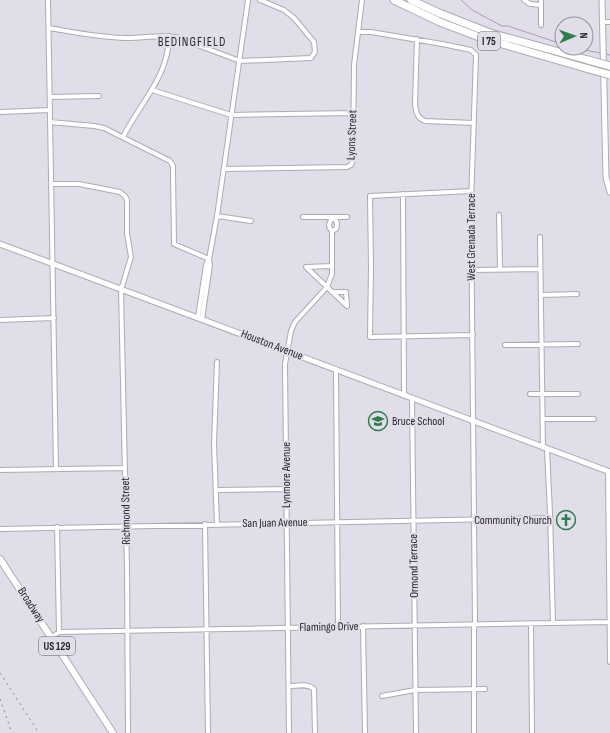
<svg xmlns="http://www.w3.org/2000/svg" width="610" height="733" font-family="'Sofia Sans Condensed',sans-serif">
<rect width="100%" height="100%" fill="#e1dde9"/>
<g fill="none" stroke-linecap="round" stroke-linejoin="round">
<!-- stream -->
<path stroke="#a59cb9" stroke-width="1" d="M461 0 472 10 502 26H508L562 44
M575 48 600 53
M606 54 610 55"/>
<!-- minor casing -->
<g stroke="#adaab5" stroke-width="6">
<path id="minor" d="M48 0 56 469
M524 0 530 4 541 5
M602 22H610
M541 25V0
M49 28C73 32 98 37 123 38 140 39 159 34 176 37L240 61 311 58 315 52 314 42 294 18 284 10 260 0
M358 32H371L442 44 471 50 476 55 471 204 475 624
M417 39 415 104C416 112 417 118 425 121L474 123
M152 90 231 115 353 113
M50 97 99 96
M0 112 50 110
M50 122 94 126 104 128 170 161 173 166V171L174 244 209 259
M123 137C140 103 169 76 169 36
M224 169 347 167 351 165 353 160 354 65 362 0
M51 184H79L120 192 125 196 127 200V233L131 257 121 290 127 567 128 733
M471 191 370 196 371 267 370 337 473 335
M403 194 404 396
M499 215 500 269
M217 216 251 221
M303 217H347
M540 237 543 448
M332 266 306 267 347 306 346 292H332
M472 270 540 269
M541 295 577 294
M198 317 206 265 209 259 217 216 248 0
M202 319 210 265 209 259
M0 320 54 318
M505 345 578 344
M217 362 214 443 217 524
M336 370 338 627
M530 394H578
M412 399 416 733
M543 419H594
M547 449 550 513 553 623
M0 470 125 468
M608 472 610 662
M216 490 286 489
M205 524 208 733
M57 527 59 632
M0 529 550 518
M474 624V733
M531 624 532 733
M363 626 365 733
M51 638 59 632 609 622
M289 686C297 686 308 683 314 689L315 733
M382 696 415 690 485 689
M289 733 285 364 291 331 295 322 327 287 332 274V231C327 226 329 223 333 217 337 221 338 223 336 229L332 231"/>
</g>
<!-- tertiary casing -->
<g stroke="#adaab5" stroke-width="7">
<path id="tertiary" d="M602 0 606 177 610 192
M0 244 610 472"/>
</g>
<!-- primary casing -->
<g stroke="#adaab5" stroke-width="8">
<path id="primary" d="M0 559 113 733"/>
</g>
<!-- motorway casing -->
<g stroke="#adaab5" stroke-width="9">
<path id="motorway" d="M394 0 440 22 482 38 589 69
M411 0 439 13 490 33 588 60"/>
</g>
<!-- minor -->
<use href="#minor" stroke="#fff" stroke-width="4"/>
<!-- tertiary -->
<use href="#tertiary" stroke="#fff" stroke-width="5"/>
<!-- primary -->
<use href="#primary" stroke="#fff" stroke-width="6"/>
<!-- motorway -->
<use href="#motorway" stroke="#fff" stroke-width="7"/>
<!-- rail -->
<path stroke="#8b8891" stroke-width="1" stroke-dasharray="2 4" stroke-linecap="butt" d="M0 673 39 733
M0 699 12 733"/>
<!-- motorway-bridge casing -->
<g stroke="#adaab5" stroke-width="9" stroke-linecap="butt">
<path id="motorway-bridge" d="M588 60 610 66
M589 69 610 75"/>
</g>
<!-- motorway-bridge -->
<use href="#motorway-bridge" stroke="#fff" stroke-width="7"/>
</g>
<!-- icons -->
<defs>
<g id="school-ring" transform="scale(1)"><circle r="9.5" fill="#e1dde9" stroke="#307d4c" stroke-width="1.5"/><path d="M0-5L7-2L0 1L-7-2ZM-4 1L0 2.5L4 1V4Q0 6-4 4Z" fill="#307d4c"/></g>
<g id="church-ring" transform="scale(1)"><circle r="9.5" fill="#e1dde9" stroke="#307d4c" stroke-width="1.5"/><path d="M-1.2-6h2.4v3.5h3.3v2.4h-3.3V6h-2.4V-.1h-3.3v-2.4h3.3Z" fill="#307d4c"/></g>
</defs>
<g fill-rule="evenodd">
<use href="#school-ring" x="378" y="421"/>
<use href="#church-ring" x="566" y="520"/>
</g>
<g text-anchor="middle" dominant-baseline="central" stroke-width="4" stroke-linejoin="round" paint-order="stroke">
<!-- shield labels -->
<g fill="#e1dde9" stroke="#605d64" stroke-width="1">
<rect x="478" y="32" width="22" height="18" rx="3"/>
<rect x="39" y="637" width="36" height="18" rx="3"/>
</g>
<g font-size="11" font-weight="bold" fill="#28262b">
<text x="489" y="41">I 75</text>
<text x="57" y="646">US 129</text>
</g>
<!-- street labels -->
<g font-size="12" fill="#28262b" stroke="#e1dde9">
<text transform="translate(352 135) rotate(-88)">Lyons Street</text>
<text transform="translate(471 237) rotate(-90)">West Grenada Terrace</text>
<text transform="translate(272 345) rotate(21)">Houston Avenue</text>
<text transform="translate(286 475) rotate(-90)">Lynmore Avenue</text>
<text transform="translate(126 511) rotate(-91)">Richmond Street</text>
<text transform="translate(275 523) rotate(-1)">San Juan Avenue</text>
<text transform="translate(414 566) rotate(-91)">Ormond Terrace</text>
<text transform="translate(31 605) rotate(57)">Broadway</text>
<text transform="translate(329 627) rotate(-1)">Flamingo Drive</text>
</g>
<!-- poi labels -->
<g font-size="12" fill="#28262b" stroke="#e1dde9" text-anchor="start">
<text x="392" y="421">Bruce School</text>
<text x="552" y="520" text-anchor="end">Community Church</text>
</g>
<!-- neighbourhood labels -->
<g font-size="13" letter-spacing="1" fill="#2b2831" stroke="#e1dde9">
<text x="192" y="42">BEDINGFIELD</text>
</g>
</g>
<!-- north arrow -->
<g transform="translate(574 36) rotate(88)"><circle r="19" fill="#e1dde9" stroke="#97949d"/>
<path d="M0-3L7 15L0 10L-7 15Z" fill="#307d4c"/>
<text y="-6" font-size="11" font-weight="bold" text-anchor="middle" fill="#28262b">N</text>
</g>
</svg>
